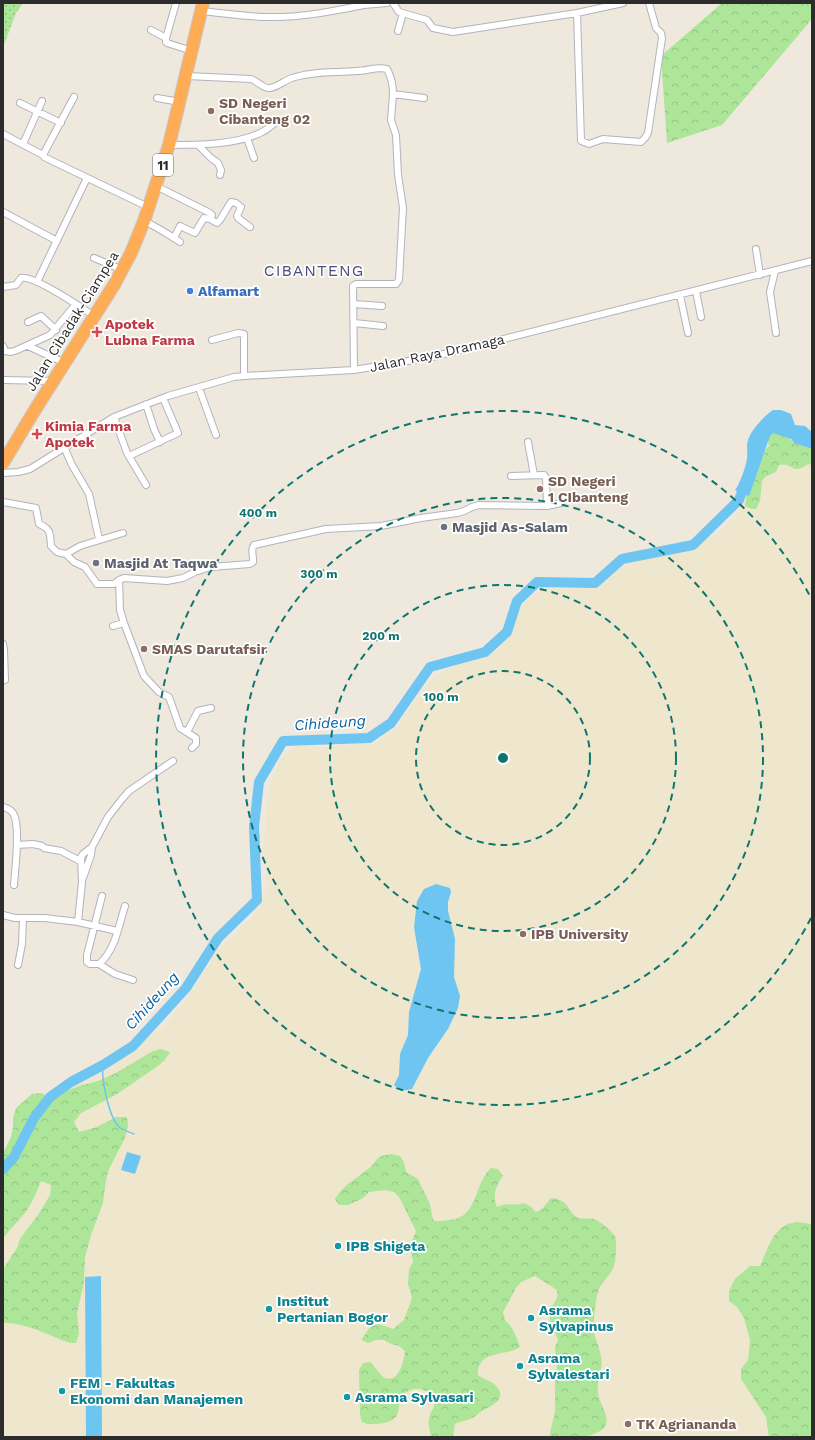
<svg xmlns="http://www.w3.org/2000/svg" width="815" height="1440" font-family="'Work Sans',sans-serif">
<defs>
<pattern id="green-dots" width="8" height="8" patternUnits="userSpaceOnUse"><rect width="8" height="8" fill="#ade599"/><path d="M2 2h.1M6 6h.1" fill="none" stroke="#95c584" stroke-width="1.8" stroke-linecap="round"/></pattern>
<pattern id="forest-crowns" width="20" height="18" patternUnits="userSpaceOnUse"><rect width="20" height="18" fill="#ade599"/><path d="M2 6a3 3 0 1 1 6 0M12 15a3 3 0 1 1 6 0" fill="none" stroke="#95c584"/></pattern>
</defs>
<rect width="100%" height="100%" fill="#eee8dd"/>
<!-- education -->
<path fill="#efe7cd" d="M812 446V1437H3V1173L29 1132 67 1087 109 1063 165 1026 195 987 218 950 251 918 268 889 264 855 267 797 279 760 297 745 321 747 373 744 397 728 413 702 434 677 489 646 510 630 526 599 546 588 572 589 593 585 613 572 632 561 717 534 740 511 755 465Z"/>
<!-- green -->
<path fill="url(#green-dots)" d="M3 3H23L16 13 3 47Z"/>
<!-- forest -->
<path fill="url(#forest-crowns)" d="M722 3H812V19L722 125 667 143 661 56Z
M775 431 784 433 794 443 812 449V465L808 464C792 476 793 462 779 465L776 472 765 477 762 481 760 501 756 509H752L745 506 747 492 766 449 769 446 767 437Z
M160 1049 170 1052 164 1061 155 1068 117 1094 81 1113 74 1122 79 1132 97 1127 116 1117H127L128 1127 125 1138 109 1169 106 1180 103 1203 91 1235 85 1257 84 1282 77 1313 79 1334 76 1343H70C50 1336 27 1323 5 1323L3 1319V1269L17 1248 20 1239 40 1212 50 1195 51 1185 41 1181C37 1191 33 1201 27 1210 20 1220 10 1228 3 1239V1153L11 1137 13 1128V1118L16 1108 32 1094 41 1093 51 1097 79 1086 98 1081 116 1073 151 1052Z
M391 1154 400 1156 404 1162 406 1172 418 1179 430 1204 433 1220C439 1222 441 1221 448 1220 479 1219 473 1184 491 1168L498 1169 503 1176C496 1185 492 1196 497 1207 509 1201 512 1207 524 1203L530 1206 536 1212 542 1209 551 1198C572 1200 566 1213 579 1218 583 1219 589 1218 594 1219 598 1220 612 1231 615 1236 617 1242 616 1260 614 1266 611 1275 602 1281 599 1289 596 1295 593 1324 594 1331 595 1340 600 1348 601 1357 604 1369 596 1381 598 1393 599 1404 612 1417 604 1428 591 1440 566 1437 549 1437L555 1412V1379L557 1372 555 1347 558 1340C555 1331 547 1320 550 1311 553 1301 559 1301 557 1290L535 1276 521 1282 516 1288 503 1312 505 1320C514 1328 516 1336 520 1347 506 1357 477 1349 478 1375 484 1380 491 1380 496 1386 508 1398 492 1406 483 1410 479 1413 475 1417 470 1419 465 1421 461 1421 455 1424L453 1437H431C430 1430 427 1422 430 1415 432 1410 435 1407 434 1401 433 1393 422 1388 415 1389 409 1389 405 1393 401 1396 397 1416 400 1421 377 1424 371 1424 368 1425 362 1422L360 1415 359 1370 363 1363 370 1362C375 1366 380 1376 385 1378 399 1383 404 1361 405 1351 397 1342 393 1347 384 1340H376L368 1343 361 1340 371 1326 379 1324 393 1329 404 1320 412 1298 408 1284 409 1269 413 1262 410 1245 416 1231 399 1197 394 1192 385 1190 369 1192 363 1198 355 1202 348 1205H339L335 1199C343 1185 356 1179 368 1169 373 1166 375 1161 379 1157 383 1155 387 1155 391 1154Z
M796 1222 806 1223 812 1225V1437H769L766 1417 741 1379V1369L748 1360 750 1340 744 1318 737 1307 729 1301V1291L735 1279 750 1266H760C766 1253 772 1232 786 1225 789 1223 793 1223 796 1222Z"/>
<!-- water -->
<path fill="#6ec5f2" d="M773 410H781L791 414 795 425 805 426 812 432V449L794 443 784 428 775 431 770 436 749 496 735 490C740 484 746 466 747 459 748 453 746 446 748 440 751 430 765 415 773 410Z
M436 884 450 888 451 892 448 902V911L455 939 454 977 460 996 458 1008 448 1029 428 1058 412 1089 401 1091 394 1085 399 1075 400 1054 408 1035 409 1012 421 969 414 927 417 901 424 889Z
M127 1152 141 1156 135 1174 121 1170Z
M101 1276 102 1437H86L85 1277Z"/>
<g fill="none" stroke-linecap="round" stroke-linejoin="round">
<!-- stream -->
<path stroke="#6ec5f2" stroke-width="1.5" d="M103 1065C101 1079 109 1117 119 1127 123 1130 129 1132 134 1134"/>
<!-- river -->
<path stroke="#6ec5f2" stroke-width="10" d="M768 426 795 435 812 437
M3 1169 14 1157 34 1118 50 1097 71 1082 103 1065 133 1046 186 988 218 938 257 900 254 827 259 782 283 741 369 738 391 723 430 667 485 652 507 632 517 601 537 582 595 583 622 559 693 545 739 500 746 480"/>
<!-- street casing -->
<g stroke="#b2b3bf" stroke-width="8">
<path id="street" d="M393 3 399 12 427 20 433 28 453 32 577 13 623 3
M364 5 387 3
M201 11C224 13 246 17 269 17 300 18 333 11 364 5L365 3
M577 13 581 141 589 144 603 139 641 142 645 138 648 133 662 38 661 33 656 28 649 3
M151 30 166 38V42L167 43 192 51
M398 31 403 13
M166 38 176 3
M187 76 251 79C257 81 264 89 270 88 278 87 285 80 292 78 313 71 336 73 357 71 367 71 378 66 387 69 392 78 393 85 393 94L424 98
M74 97 44 153V157L148 207
M157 98 180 102
M20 103 61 123
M3 134 43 155
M247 138 254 158
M23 144 42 101
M169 145C196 145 238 145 262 132 268 129 272 125 277 121
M198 145 211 158 218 163 221 170 220 175
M156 186 210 213 212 215 210 219 217 223 220 220 231 202 236 203 241 207 237 216 238 218 250 227
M3 212 57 241
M144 221C157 227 168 234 180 242
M174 238 180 226 195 233 204 218 210 219
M756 249 760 275
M94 258 123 270
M775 271 770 292 776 333
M37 282 87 178
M3 287 16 285 21 278C34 275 82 308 94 316
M696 291 701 317
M680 295 688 333
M354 304 382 306
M28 322 41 316 56 330
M354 323 383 326
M212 340 238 333 244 334V376
M3 346 5 351 11 352 17 350 50 335 76 304
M28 346 65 363
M354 370 353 286 356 284H396L399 280 403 208 398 175 396 135 391 120 393 94
M3 380 53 381
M199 388 216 435
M146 404 154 429 160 442
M114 417 127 453 146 485
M528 442 534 475
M64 447 72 465 89 494 99 539
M129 456 178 433 163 398
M3 473 18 472 30 469 114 417 168 396 234 377 244 376 354 370 432 357 812 261
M511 476 544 475 546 478 547 506
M3 502 36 508 39 524C51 529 50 533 51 546L57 552 66 554 74 562 85 567 97 584H114L119 580 120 610 124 623 144 676 159 692 169 697 180 728 196 738V744L192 748
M66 554 80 546 123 533
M119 580 124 578 167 581 183 578 195 572 211 567 250 564 253 562C254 557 250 550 254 545L326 529 381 526 421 518 457 513 464 511 472 507 479 505 547 506 561 503
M113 626 124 623
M3 644 4 650 5 680
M187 732 198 711 211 708
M3 807C7 808 10 809 13 813 21 825 15 870 14 885
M17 845 33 844 42 846 44 848 61 851 80 861
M83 878 91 855 92 847
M102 896 87 955V962L90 964H99L115 974 133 980
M3 915 15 918H45L78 922 117 931
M78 922 82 882 81 857 83 854 92 847 108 817 122 799 129 791 173 761
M99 964C115 951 119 925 125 906
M18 965 22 944 23 918"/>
</g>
<!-- highway casing -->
<g stroke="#c8c8c8" stroke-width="14">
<path id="highway" d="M3 463 33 413 114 285 131 253 144 221 169 145 203 3"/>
</g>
<!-- street -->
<use href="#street" stroke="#fff" stroke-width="6"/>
<!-- highway -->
<use href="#highway" stroke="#ffac57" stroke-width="12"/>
</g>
<!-- distance rings -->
<g fill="none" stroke="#0f766e" stroke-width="2" stroke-dasharray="7 5">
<circle cx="503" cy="758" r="87"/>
<circle cx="503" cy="758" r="173"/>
<circle cx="503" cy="758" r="260"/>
<path d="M811 918A347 347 0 1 1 811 598"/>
</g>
<!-- markers -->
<g fill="#8d6e63" stroke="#fff" stroke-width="1.5">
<circle cx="211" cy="111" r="4"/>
<circle cx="540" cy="489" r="4"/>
<circle cx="144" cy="649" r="4"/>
<circle cx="523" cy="934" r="4"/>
<circle cx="628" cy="1424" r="4"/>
</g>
<circle fill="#3f7fe0" stroke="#fff" stroke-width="1.5" cx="190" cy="291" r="4"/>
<g fill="#e0444e" stroke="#fff" stroke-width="1.5">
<path d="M95 326h4v4h4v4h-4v4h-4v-4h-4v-4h4z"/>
<path d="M35 428h4v4h4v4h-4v4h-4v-4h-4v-4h4z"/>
</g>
<g fill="#6b7280" stroke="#fff" stroke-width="1.5">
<circle cx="444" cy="527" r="4"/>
<circle cx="96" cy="563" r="4"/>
</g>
<g fill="#0f9aa8" stroke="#fff" stroke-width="1.5">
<circle cx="338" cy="1246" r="4"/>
<circle cx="269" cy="1309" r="4"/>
<circle cx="531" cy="1318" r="4"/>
<circle cx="520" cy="1366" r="4"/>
<circle cx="62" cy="1391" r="4"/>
<circle cx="347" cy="1397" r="4"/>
</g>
<g text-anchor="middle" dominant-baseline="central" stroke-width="3.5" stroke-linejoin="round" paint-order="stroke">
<!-- shield labels -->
<rect fill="#fff" stroke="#6b6b6b" stroke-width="1" x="153" y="154" width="20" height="22" rx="3"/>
<g font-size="13" font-weight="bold" fill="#2c2c2c">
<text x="163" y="165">11</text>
</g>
<!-- education labels -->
<g font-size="14" font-weight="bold" fill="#785e54" stroke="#fff" text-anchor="start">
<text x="219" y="103">SD Negeri<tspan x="219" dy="16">Cibanteng 02</tspan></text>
<text x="548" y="481">SD Negeri<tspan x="548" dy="16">1 CIbanteng</tspan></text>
<text x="152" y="649">SMAS Darutafsir</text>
<text x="531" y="934">IPB University</text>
<text x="636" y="1424">TK Agriananda</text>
</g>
<!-- shop labels -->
<g font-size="14" font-weight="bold" fill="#366cbe" stroke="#fff" text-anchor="start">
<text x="198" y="291">Alfamart</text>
</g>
<!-- street labels -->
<g font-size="14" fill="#2c2c2c" stroke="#fff">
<text transform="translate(72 321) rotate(-58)">Jalan Cibadak-Ciampea</text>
<text transform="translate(437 353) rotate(-12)">Jalan Raya Dramaga</text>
</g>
<!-- health labels -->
<g font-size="14" font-weight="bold" fill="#be3a42" stroke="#fff" text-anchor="start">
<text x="105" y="324">Apotek<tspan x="105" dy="16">Lubna Farma</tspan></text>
<text x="45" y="426">Kimia Farma<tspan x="45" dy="16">Apotek</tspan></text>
</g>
<!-- worship labels -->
<g font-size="14" font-weight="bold" fill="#5b616d" stroke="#fff" text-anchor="start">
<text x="452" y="527">Masjid As-Salam</text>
<text x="104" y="563">Masjid At Taqwa</text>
</g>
<!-- culture labels -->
<g font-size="14" font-weight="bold" fill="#0d838f" stroke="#fff" text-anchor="start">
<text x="346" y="1246">IPB Shigeta</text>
<text x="277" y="1301">Institut<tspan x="277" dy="16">Pertanian Bogor</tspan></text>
<text x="539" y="1310">Asrama<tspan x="539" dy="16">Sylvapinus</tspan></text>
<text x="528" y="1358">Asrama<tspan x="528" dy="16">Sylvalestari</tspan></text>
<text x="70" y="1383">FEM - Fakultas<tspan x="70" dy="16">Ekonomi dan Manajemen</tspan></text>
<text x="355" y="1397">Asrama Sylvasari</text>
</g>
<!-- water labels -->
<g font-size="15" font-style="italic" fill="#0a62a1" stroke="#fff">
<text transform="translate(330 723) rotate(-4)">Cihideung</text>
<text transform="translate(152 1001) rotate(-48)">Cihideung</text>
</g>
<!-- quarter labels -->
<g font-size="16" letter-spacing="1" fill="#4a507e" stroke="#fff">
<text x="314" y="270">CIBANTENG</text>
</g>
</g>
<circle cx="503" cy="758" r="6" fill="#0f766e" stroke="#fff" stroke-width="2"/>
<g font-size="12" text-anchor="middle" font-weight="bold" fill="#0f766e" stroke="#fff" stroke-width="3.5" stroke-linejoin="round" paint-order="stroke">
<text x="258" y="517">400 m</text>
<text x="319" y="578">300 m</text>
<text x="381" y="640">200 m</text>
<text x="441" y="701">100 m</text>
</g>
<!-- border -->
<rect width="815" height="1440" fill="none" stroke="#2c2c2c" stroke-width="8"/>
</svg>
